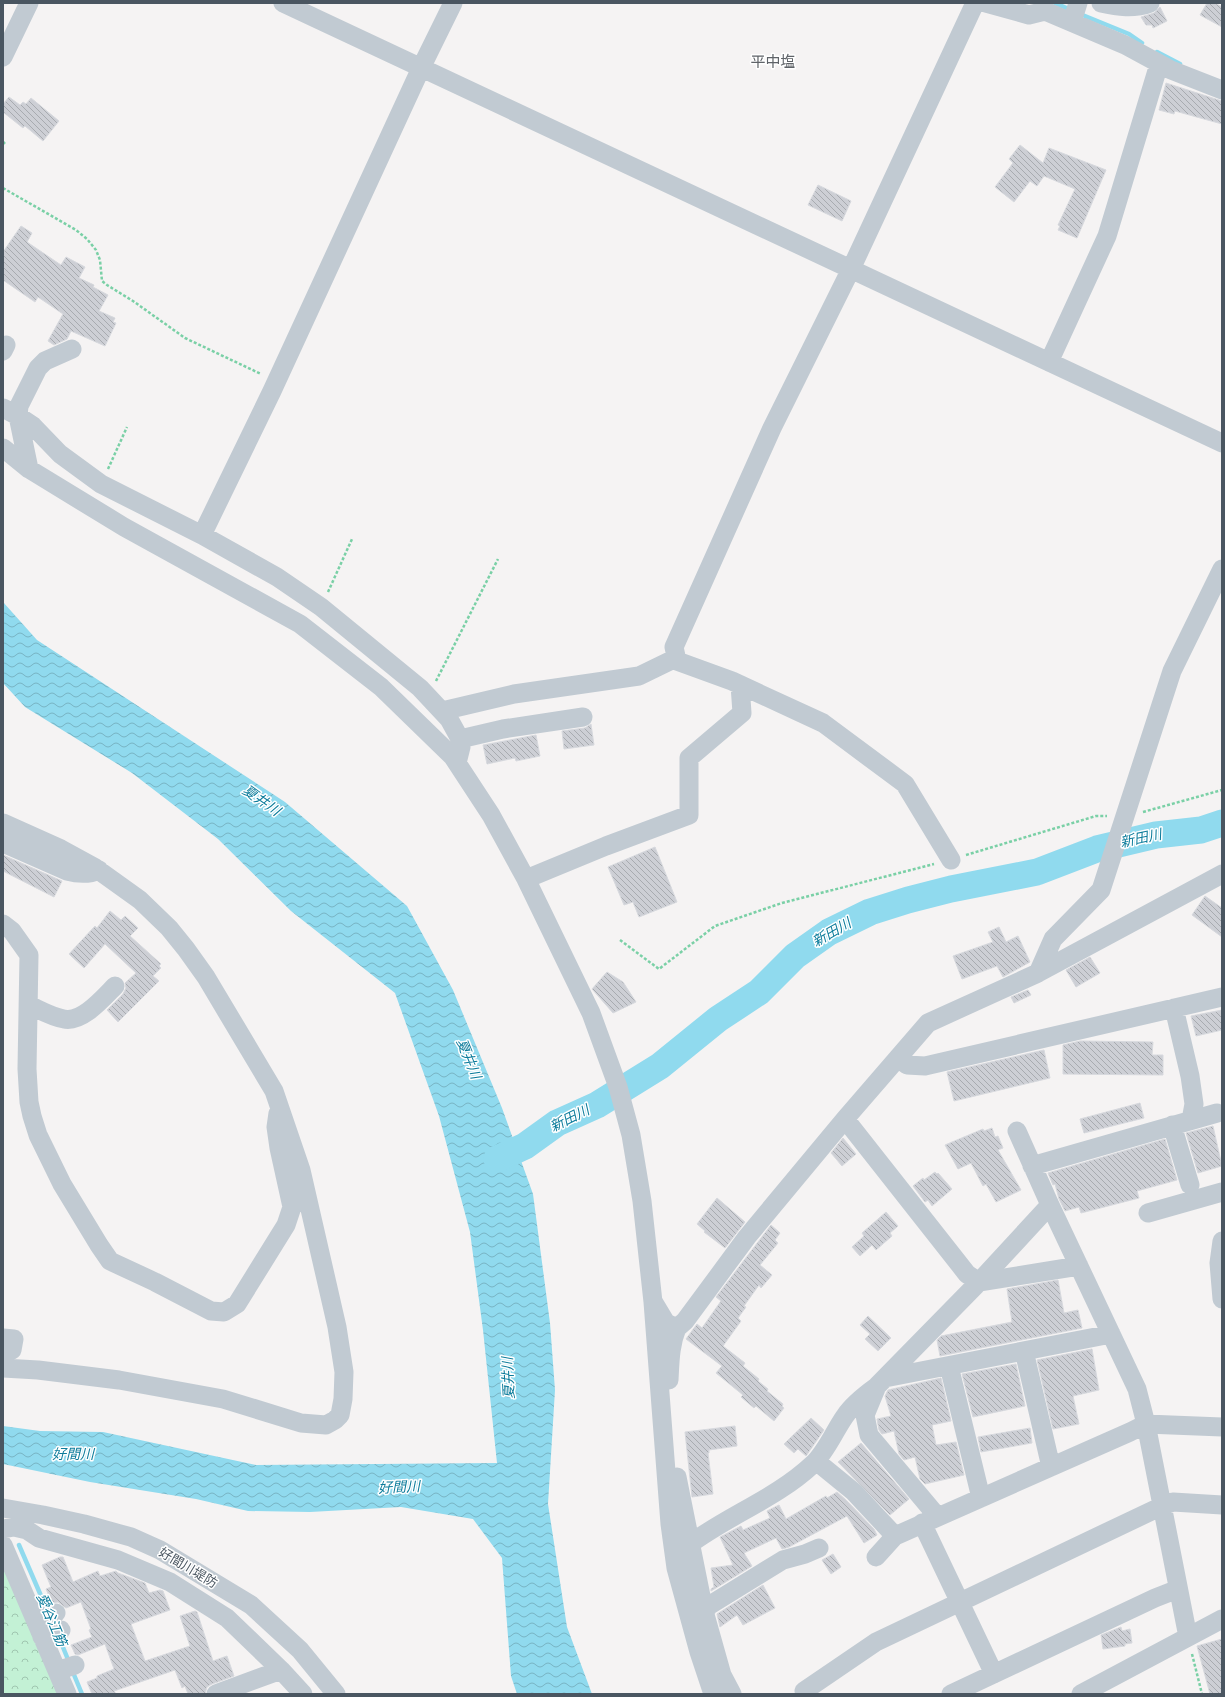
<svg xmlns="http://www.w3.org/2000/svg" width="1225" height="1697" font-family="'Source Sans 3','Noto Sans JP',sans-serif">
<defs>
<pattern id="park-crowns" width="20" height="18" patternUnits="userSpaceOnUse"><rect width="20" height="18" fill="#c3f1d5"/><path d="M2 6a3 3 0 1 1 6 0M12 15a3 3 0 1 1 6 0" fill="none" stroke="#a0c6b0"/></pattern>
<pattern id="water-waves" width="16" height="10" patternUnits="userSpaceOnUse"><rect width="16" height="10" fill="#90daee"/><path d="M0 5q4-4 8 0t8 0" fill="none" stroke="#78b4c4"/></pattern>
<pattern id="building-back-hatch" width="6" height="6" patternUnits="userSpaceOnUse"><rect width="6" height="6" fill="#cdcfd5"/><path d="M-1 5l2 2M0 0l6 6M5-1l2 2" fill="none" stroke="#a8abb0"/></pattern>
</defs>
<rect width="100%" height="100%" fill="#f5f3f3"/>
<!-- park -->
<path fill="url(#park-crowns)" d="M3 1545 66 1694H3Z"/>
<!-- water -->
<path fill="url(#water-waves)" d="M3 602 37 640 285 802 407 906 453 990 502 1108 533 1194 550 1323 555 1390 548 1504 567 1627 592 1694H517L511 1676 502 1558 473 1519 401 1507 310 1512 248 1511 196 1499 90 1482 3 1464V1426L40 1431 103 1432 256 1465 497 1463 483 1330 470 1232 439 1116 395 993 291 911 218 839 132 773 25 707 3 683Z"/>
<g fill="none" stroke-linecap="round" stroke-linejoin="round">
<!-- stream -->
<path stroke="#90daee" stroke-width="4.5" d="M1055 3 1071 10
M1080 14 1129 34 1142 43
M1157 52 1180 64
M19 1545 48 1612
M58 1635 69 1662
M72 1670 82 1694"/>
<!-- river -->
<path stroke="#90daee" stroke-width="27" d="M497 1159 525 1146 557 1123 597 1105 660 1066 718 1019 759 992 795 956 829 932 870 912 908 900 951 889 1037 872 1097 849 1156 835 1201 830 1222 823"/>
</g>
<!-- building -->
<path fill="url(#building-back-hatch)" stroke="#d7d9de" d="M1207 3H1215L1222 7V27L1200 15Z
M1160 7 1167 21 1153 28 1152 25H1146L1141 17 1154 13Z
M1166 83 1222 101V124L1175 111 1174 114 1159 110Z
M9 97 20 105 23 102 26 104 31 98 59 121 43 141 25 126 23 128 3 112V104Z
M1020 145 1043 163 1049 148 1106 170 1077 238 1058 230 1060 226 1058 225 1075 189 1044 176 1037 186 1030 181 1014 202 995 187 1013 163 1009 159Z
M818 185 851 201 842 221 808 205Z
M21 226 32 233 27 242 61 265 66 257 85 267 79 278 94 285 93 287 108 295 99 311 115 318 113 322 116 323 105 346 71 331 67 339 54 345 48 341 63 314 38 297 35 302 3 280V252Z
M591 724 594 745 564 749 562 731 585 728Z
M536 735 540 756 516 761 515 758 487 764 483 745Z
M655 847 677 902 639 917 633 902 624 905 608 867Z
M3 855 62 881 54 897 3 871Z
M1205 896 1222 908V937L1192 915Z
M110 911 121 920 125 916 138 928 130 936 161 964 159 966 161 968 153 976 159 981 118 1022 107 1010 123 994 126 988 125 983 136 973 105 944 84 968 69 954 95 926 97 928Z
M999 927 1006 942 1018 936 1030 962 1003 977 997 966 962 979 953 956 993 942 988 932Z
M1090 957 1100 973 1076 987 1066 970Z
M607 972 623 982 636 1002 613 1013 592 989Z
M1028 990 1031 995 1014 1003 1011 997Z
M1222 1010V1030L1196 1036 1191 1016Z
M1080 1041 1153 1042 1152 1055H1163V1075L1063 1074V1045Z
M1044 1050 1050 1078 954 1101 947 1072Z
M1140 1103 1144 1118 1084 1133 1080 1119Z
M1213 1126 1222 1166 1198 1173 1186 1133Z
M992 1128 995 1137 998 1136 1003 1148 998 1150 1021 1190 996 1202 986 1184 983 1186 971 1163 958 1169 945 1145 983 1129 984 1131Z
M843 1138 856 1154 842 1166 831 1153Z
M1165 1139 1177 1180 1137 1191 1139 1198 1081 1213 1079 1207 1065 1211 1059 1199 1055 1184 1053 1185 1048 1173Z
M935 1172 937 1174 938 1173 952 1189 932 1206 928 1200 925 1202 913 1186 923 1178 924 1180Z
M717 1198 745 1222 725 1248 704 1232 705 1231 697 1224Z
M886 1212 898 1226 890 1233 892 1236 876 1250 872 1245 860 1256 852 1247 864 1236 862 1233Z
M771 1225 780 1233 775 1240 778 1243 760 1265 772 1275 761 1288 759 1285 744 1306 746 1307 738 1318 741 1321 723 1346 745 1363 743 1366 759 1379 758 1381 768 1389 767 1391 783 1404 782 1406 784 1408 774 1421 756 1406 754 1408 741 1397 743 1395 716 1373 722 1366 686 1339 697 1324 702 1328 721 1301 716 1297Z
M1058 1280 1064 1313 1078 1310 1082 1328 940 1356 937 1340 941 1336 1012 1322 1007 1289Z
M868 1316 891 1338 878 1351 865 1339 870 1334 860 1325Z
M1092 1349 1099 1390 1073 1396 1079 1424 1053 1429 1037 1360Z
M1016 1364 1025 1406 973 1417 962 1374Z
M941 1378 951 1421 932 1425 936 1445 956 1442 964 1475 925 1484 920 1479 915 1457 904 1460 899 1454 894 1431 882 1434 879 1430 877 1419 891 1416 885 1396 888 1390Z
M811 1418 824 1430 806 1456 798 1449 794 1453 784 1444Z
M735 1426 737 1446 709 1450V1453H708L713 1494 692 1497 685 1432Z
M1030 1428 1032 1443 981 1452 978 1437Z
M861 1443 909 1499 890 1515 838 1462Z
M837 1492 846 1500 874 1529 877 1535 864 1543 847 1516 789 1547 782 1549 776 1538 744 1553 752 1566 711 1591V1589L714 1587 711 1568 733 1565 720 1537 741 1526 743 1530 770 1518 767 1511 779 1505 786 1519 826 1496 827 1498Z
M833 1554 841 1567 831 1574 822 1560Z
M60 1557H63L73 1582 98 1571 100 1576 116 1571 118 1573 145 1583 149 1593 160 1590 163 1591 170 1610 131 1624 145 1661 190 1646 180 1616 195 1611 197 1612 213 1661 227 1656 234 1676 212 1684 207 1687 205 1694H188L185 1686 182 1688 175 1670 114 1691 116 1694H92L87 1682 97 1678V1676L114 1669 105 1644 78 1655 75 1654 71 1645 92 1637 89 1630 91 1629 81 1602 66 1608 58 1602 52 1603 46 1589 51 1587 42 1565Z
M763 1585 775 1608 743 1625 737 1615 720 1627 717 1614Z
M1121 1627 1122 1631 1130 1629 1132 1643 1125 1644V1646L1103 1649 1101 1635Z
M1222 1639V1694H1210L1197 1646Z"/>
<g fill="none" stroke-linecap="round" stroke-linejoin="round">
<!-- path -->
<path stroke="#7ad0a6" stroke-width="2.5" stroke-dasharray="3 2" stroke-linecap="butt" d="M3 144 5 142
M3 188 76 230 87 239 96 250 100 260 102 281 107 285 133 301 185 338 261 374
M108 469 127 427
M328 592 352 539
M436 681 498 559
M1143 812 1222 790
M966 855 1096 816H1107
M620 940 659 969 715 926 782 903 934 864
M1192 1654 1202 1694"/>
<!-- minor -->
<path stroke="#c1cad2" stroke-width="19" d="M283 3 1222 443
M986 3 1029 15 1045 11 1125 45 1171 70 1222 90
M1101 3C1118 7 1134 9 1150 3
M1072 22 1078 3
M3 57 29 3
M3 351 6 345
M1049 362 1107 236 1159 64
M3 408 18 416 33 426 60 454 101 484 202 535 272 391 421 68 453 3
M3 448 29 469 124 527 300 624 381 687 453 757 491 815 526 879 591 1013 618 1087 631 1135 642 1201 653 1302 670 1524 676 1568 699 1652 713 1694
M29 469 18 416 19 406 38 368 45 361 72 349
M202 535 277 577 321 607 420 688 449 719 460 739 461 747 457 763
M442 711 514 694 639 676 676 658
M460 739 503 729 583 717
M3 823 61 849 94 867 140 900 169 928 186 949 206 977 274 1091 301 1170 337 1327 344 1372 343 1399 340 1415 335 1420 326 1425 301 1423 223 1399 119 1380 38 1370 3 1368
M3 843 67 871C78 874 88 875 99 870
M951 860 905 784 823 723 732 681 677 661 674 647 772 428 851 269 975 3
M526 879 606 846 689 815V758L742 713 740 685
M3 924 12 931 29 955 27 1069 29 1102 32 1116 38 1135 62 1184 99 1245 110 1261 155 1282 211 1311 224 1312 237 1304 286 1225 292 1207 279 1148 276 1127 278 1113
M1038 973 1222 874
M29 1005C40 1010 52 1017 64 1019 82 1023 103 998 115 986
M1174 1008 1190 1076 1194 1104 1191 1120
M899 1059 907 1065 925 1066 1222 997
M845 1119 967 1274 979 1282 1079 1266
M1172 1125 1190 1185
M1017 1131 1050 1205 1137 1389 1146 1424 1188 1637
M1032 1166 1217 1113
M1148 1213 1222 1192
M1222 1241 1219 1263 1222 1299
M654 1303 666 1323 677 1328 685 1321 747 1237 845 1119 928 1023 1038 973 1053 939 1101 890 1172 671 1222 569
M3 1338 14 1339 12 1350H3
M1024 1351 1051 1467
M949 1366 981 1498
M885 1378 1111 1334
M669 1380C670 1362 670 1345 677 1328
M816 1461 854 1492 895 1536
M677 1477 704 1611 722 1675 732 1694
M3 1508 43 1515 84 1524 131 1537 160 1550 251 1605 300 1650 336 1694
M937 1516 869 1435 865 1415 877 1386 979 1282 1050 1205
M922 1523 994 1674
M3 1529 14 1527 27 1530 39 1538 118 1560 170 1582 227 1618 281 1670 303 1694
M690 1544C729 1515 777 1498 813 1464 826 1452 835 1430 845 1416 853 1404 865 1395 876 1387
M3 1545 67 1694
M876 1557 895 1536 1130 1432 1146 1424 1222 1427
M704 1611 710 1605 783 1560 805 1554 819 1548
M36 1620 56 1613
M42 1637 61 1630
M57 1671 75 1665
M216 1694 281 1670
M806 1694 804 1691 876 1642 1162 1506 1173 1502 1222 1505
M951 1694 1155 1598 1178 1589
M1081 1694 1222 1619"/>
</g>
<g text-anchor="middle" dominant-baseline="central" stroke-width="3" stroke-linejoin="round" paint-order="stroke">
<!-- street labels -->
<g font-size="13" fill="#4a5661" stroke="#fff">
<text transform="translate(188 1568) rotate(31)">好間川堤防</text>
</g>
<!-- water labels -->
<g font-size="14" font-style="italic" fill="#0c7c9b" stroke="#fff">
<text transform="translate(261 801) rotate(35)">夏井川</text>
<text transform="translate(1141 839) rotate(-12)">新田川</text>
<text transform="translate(832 933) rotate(-30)">新田川</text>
<text transform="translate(468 1059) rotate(68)">夏井川</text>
<text transform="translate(570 1119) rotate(-27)">新田川</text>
<text transform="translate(509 1378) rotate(-93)">夏井川</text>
<text x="73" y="1455">好間川</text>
<text transform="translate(399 1488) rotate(-3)">好間川</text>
<text transform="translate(51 1620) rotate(67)">愛谷江筋</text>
</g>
<!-- quarter labels -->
<g font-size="15" fill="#5f6368" stroke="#fff">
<text x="773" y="62">平中塩</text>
</g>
</g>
<!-- border -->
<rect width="1225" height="1697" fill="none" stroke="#4a5661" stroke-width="8"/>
</svg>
